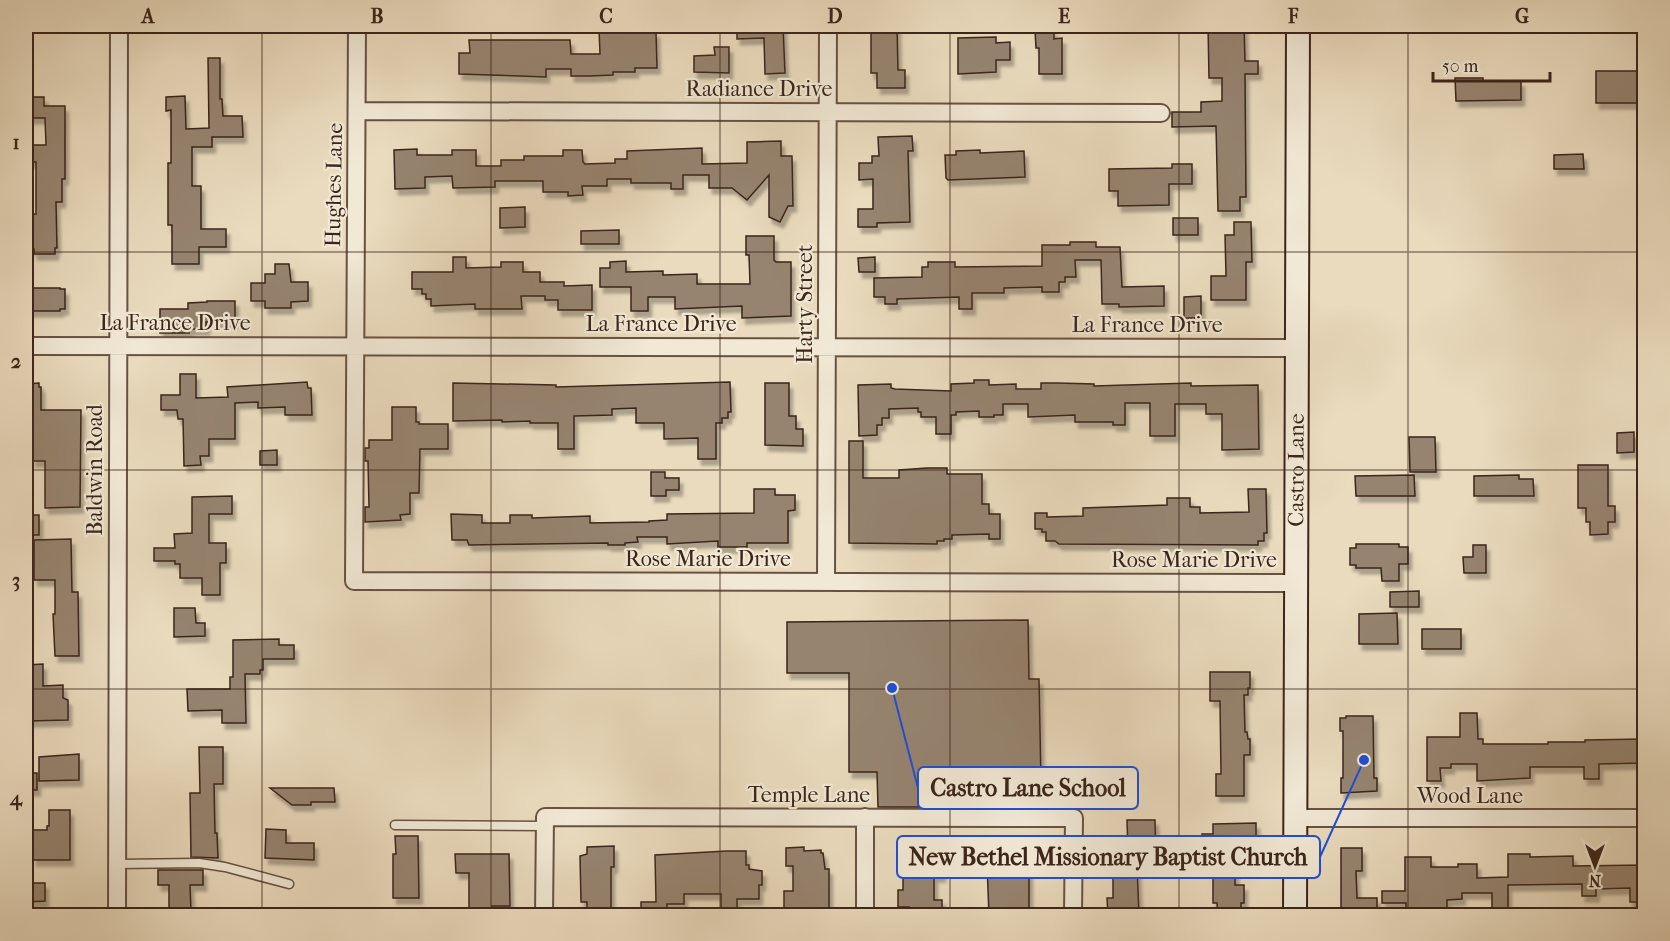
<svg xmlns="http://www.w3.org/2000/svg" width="1670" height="941" font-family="'IM FELL French Canon',serif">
<defs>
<filter id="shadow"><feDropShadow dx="3.5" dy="6" stdDeviation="1.5" flood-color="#0004"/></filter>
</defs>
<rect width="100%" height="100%" fill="#eadbbe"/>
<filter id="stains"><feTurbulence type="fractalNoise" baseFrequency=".00333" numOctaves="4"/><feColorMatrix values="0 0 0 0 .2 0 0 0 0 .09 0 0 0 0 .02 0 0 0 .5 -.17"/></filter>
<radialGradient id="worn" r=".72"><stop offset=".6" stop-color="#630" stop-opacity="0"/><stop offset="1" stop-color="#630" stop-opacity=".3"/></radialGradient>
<!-- building -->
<path fill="#96846f" stroke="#3b251a" stroke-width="1.5" filter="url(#shadow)" d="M737 26H783L785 73 765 74 764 38 737 39Z
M871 26H897L898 70H905V88H877V73H871Z
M1208 26H1244L1245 61H1258V74H1245L1246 197H1240V211H1218L1216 126 1172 127V112H1201V102L1222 101V78H1209Z
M599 29H636V32H656L657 68H635V72H613V75L590 76H571V69H546V77L459 74V53H470L469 40H570L571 54H600Z
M1035 30H1054V39L1062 38V74H1039V48H1036Z
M996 37V43L1010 42V60H996V72L958 74V38Z
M714 47H729V73L694 72V56L715 55Z
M208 58H220V99H222L223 116H242L243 137H212V147H192V186H201V229H226V247H199V264H172V225H168V163H171V110L166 111V97L185 96 186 129 209 128Z
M1596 71H1644V90H1640V103H1596Z
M1455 78H1483V81H1521V100L1456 101Z
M26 97H44V106H65V179H62V202H56L57 248H55V254H34V249H31V227H26V214H36V162H26V145H46L45 118H26Z
M912 136 913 151H908L910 222 877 223V227H858V209H873V179L859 180V163H872V156H879L878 137Z
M781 141V156H792L793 206H788L780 222 769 217V175L747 200 732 188H709V175H683V189H671V183H631V179H607V186H582L583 195 568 196V192H543V181H495V187L453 188 452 176 425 177V188L395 189 394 150 417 149V155H452V150H476V166H501V160H524V156H563V150H582L583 162 585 164 615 163V159H627V151L702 148V164L747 163V142Z
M980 150V153L1024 151 1025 177 948 180 946 178 945 155H956V151Z
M1583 154 1584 169H1554V155Z
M1172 164H1192V184H1169V205L1118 206V191H1109V169L1172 168Z
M525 207V227L500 228V208Z
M1173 218H1198V235H1173Z
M1234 222H1251L1252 262H1246V300H1211V276H1226L1225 235H1234Z
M619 230V244H581V231Z
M746 236H774V260L776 262H791V316L742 318V306L675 309V297H648V311H631V287H600V268H610V262L626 261V272L663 271V275L697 274V284H750L749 255H746Z
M1070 242H1096V247H1120L1122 287 1164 286V306L1119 307V304H1102L1101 260H1075L1076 277H1065V282H1059V292H1042V287L1004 288V293H972V309H959V297L897 299V304H885V297H874V278L922 277V267H928V262H955V267L1042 266V245H1070Z
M453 257H466V268L501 267V262H523V272H540V282H564V286L592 285V310H558V300H545V296H521L522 309H475V304L431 306V299H426V294H422V289H412V272H453Z
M875 257V272H859L858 258Z
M275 264H289L291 282H308V301L291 302V308H265V301H251V283H265V274H275Z
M26 288H60V289H65V309H60V311H26Z
M1201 296V318H1184V297Z
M207 301H235V322H206V329H189V333H160V309H188V303L207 302Z
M180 374H196V398L228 397 227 387 307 382 308 388H311L312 415H285V407L258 408V402L235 403V439H209V456H200L201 465 184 466 183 419H178L177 410H161V395H180Z
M974 380H989V385L1016 384V389H1041V383H1058L1094 384V386L1191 383V386L1258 385 1259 449 1222 450V414H1206V404H1175V436H1150V403H1125V425H1113V422H1075V415L1028 417V404H1003V415H994V417H979V411L956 412V415H951V434H936V417H921V412H918V408L889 409V418H882V425H877V435L859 436 858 385 891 384V388L895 389 951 391V384L974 383Z
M730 382 731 412H728V418H722V423H716V459H698V438L664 439V423H636V408L612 409V415L574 416V449H558V423H530V421L502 422V420L453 421V383L556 385V387Z
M39 383V387H41V410H81L80 507 45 508V461H32V418H26V384Z
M765 383H789V416H796V429H803V446L765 445Z
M392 407H416V422H419V424H448V449H420L419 493H410V514L400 515 401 520 365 522V507H369L368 461H365V448H369V440H392Z
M1634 432V452L1617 453V433Z
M1409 437H1435L1436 472H1410Z
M849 441H863V478H899V470L927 468H947V474H982V504H989V514H1000V539H989V534L952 535V539H944V541H937V544L849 543Z
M277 450V465H260V451Z
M1578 465H1608V506H1615V522H1608V534L1590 535V522H1586V508H1578Z
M651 472H665V478H679V490H666V496H651Z
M1414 475 1415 496H1356L1355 476Z
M1519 475V479H1533L1534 496H1474V476Z
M754 489H775V495H795V510L788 511V543H747V547H718V541L667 544V537H637L638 542 625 543V545H608V543L469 545 467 540H452L451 514 482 515V523H510V515H532V518L590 516V523L649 522V521L667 520V514L754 513Z
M1248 489H1266L1267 533H1264V541H1258V545L1059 544 1055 541H1046V532H1042V529H1035V513H1047V517L1083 516V508L1167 505V498H1190V507H1200V513L1249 512Z
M232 496V514H209V543H226V563H220V595H202V578H180V564H175V561H154V548H175L174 534 192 533V497Z
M26 515H39V535H26Z
M71 539 72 592H78L79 656H55L53 614H55V580H34V540Z
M1356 544H1399V547H1408V564H1399V581H1382L1381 568H1356V565H1350V548H1356Z
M1473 545H1486V573H1464L1463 557H1473Z
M1419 591V607H1390V592Z
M174 608H195L196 623H205V636L174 637Z
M1397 613 1398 644H1359V614Z
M1028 620 1029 679H1039L1041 781H1055L1056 807H878L877 772H849V673H787V622Z
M1422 629H1461V649H1422Z
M279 639V645H294V659H263V670H260V674H245L246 723H222V710L188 711 187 689H230V677H233V640Z
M43 664V686L63 685V698L68 700V720L28 721 26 665Z
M1210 672H1250V688H1248V695H1244L1245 732H1247L1248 739H1250V755H1244V796H1216V774H1221L1220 701H1210Z
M1460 713H1477L1478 739H1483V744H1548V742H1585V740L1644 739V763L1599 764V779H1584V767H1530V778L1477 781V764H1451V768H1440L1441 781H1427V737H1460Z
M1346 716H1373L1374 778H1377V791L1341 793V778H1343V731H1340V718H1346Z
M199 747H223V784H214L215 833H217L218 858 191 857 190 793H200Z
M79 754V780L39 781V757Z
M26 773H37V790H26Z
M270 788H334L335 802H311V805H292Z
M49 810H70V860H33V830H47V826H49Z
M1127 820H1155L1156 866H1137L1139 915H1108L1107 898H1113V869H1116V854L1128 853Z
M1256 823V842H1241V846H1235V885H1244V903H1241V913H1238V915H1218L1217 903H1213V861H1202V834H1213V824Z
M266 829 286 830V843H314V860L265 858Z
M395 836H418L419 898H393V854H396Z
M969 845H1035V870L1029 871V915H989L987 864H955V867H942V876H934V900H942V915H909V907H898V890H903V853H923L922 851 940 850V848H969Z
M614 846V867H611V915H587V902H581L580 856 587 854V847Z
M804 847V851L821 850V853H823L825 869H829V909H815L814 915H784V891H793V866H786V848Z
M1341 848H1362V871H1356L1357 898H1377V915H1341Z
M727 851H746V865H749V869L762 871V885H759V899H737V915H721V894H684V904H667V915H641V902H656L655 855Z
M455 854H509L510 906H492L493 915H469V873H456Z
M1508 854H1530V857L1573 856V866L1644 865V902H1630V888L1596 889V896H1582V884L1508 885V915H1492V893H1462V899L1447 900V910L1406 911V903H1382V891H1405V857H1431V867H1458V864H1477V878L1508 877Z
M158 870H203V885H190L191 911 169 912V885H158Z
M29 883H45V901L29 902Z"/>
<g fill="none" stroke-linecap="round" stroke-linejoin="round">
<!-- lane casing -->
<g stroke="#675243" stroke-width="11">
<path id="lane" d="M395 825 545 826
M117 864 199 863 225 867 289 884"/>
</g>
<!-- street casing -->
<g stroke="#675243" stroke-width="20">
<path id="street" d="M357 26 354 581 1296 583
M358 111 1161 113
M26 346 1297 348
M826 582 828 26
M1295 818H1644
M117 916 119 26
M544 916 545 817 1074 818 1073 916
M865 916V817"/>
</g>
<!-- secondary casing -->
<g stroke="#3b251a" stroke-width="26">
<g id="secondary">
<path id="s1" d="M1295 916 1298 26"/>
</g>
</g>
<!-- lane -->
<use href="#lane" stroke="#f1e8d5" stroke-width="8"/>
<!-- street -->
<use href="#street" stroke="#f1e8d5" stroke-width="16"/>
<!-- secondary -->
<use href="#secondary" stroke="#f1e8d5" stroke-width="22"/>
</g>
<!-- grid -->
<path fill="none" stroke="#3b251a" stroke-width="1.5" stroke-opacity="0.55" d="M262 26V916M491 26V916M720 26V916M950 26V916M1179 26V916M1408 26V916M26 252H1644M26 470H1644M26 689H1644"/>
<g text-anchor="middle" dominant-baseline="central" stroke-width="4.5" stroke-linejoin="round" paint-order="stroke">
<!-- street labels -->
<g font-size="22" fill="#3b251a" stroke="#f1e8d5">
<text x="759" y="89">Radiance Drive</text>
<text transform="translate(334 185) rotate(-89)">Hughes Lane</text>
<text transform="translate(805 304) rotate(-90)">Harty Street</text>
<text x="175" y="323">La France Drive</text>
<text x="661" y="324">La France Drive</text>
<text x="1147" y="325">La France Drive</text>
<text transform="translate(95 470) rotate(-90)">Baldwin Road</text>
<text stroke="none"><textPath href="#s1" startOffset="446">Castro Lane</textPath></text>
<text x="708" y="559">Rose Marie Drive</text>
<text x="1194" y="560">Rose Marie Drive</text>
<text x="809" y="795">Temple Lane</text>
<text x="1470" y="796">Wood Lane</text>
</g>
</g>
<!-- callouts -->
<path fill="none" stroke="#1d4ed8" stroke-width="2" d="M892 688L918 788M1364 760L1320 857"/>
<g fill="#1d4ed8" stroke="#f1e8d5" stroke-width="2">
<circle cx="892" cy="688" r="6"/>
<circle cx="1364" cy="760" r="6"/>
</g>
<g fill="#f1e8d5" stroke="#1d4ed8" stroke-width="2">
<rect x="918" y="767" width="220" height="42" rx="6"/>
<rect x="897" y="836" width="423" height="42" rx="6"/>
</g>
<g font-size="24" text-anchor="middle" font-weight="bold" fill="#3b251a">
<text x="1028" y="796">Castro Lane School</text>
<text x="1108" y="865">New Bethel Missionary Baptist Church</text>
</g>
<!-- margin -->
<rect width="1670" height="941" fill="none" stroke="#eadbbe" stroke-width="66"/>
<!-- north arrow -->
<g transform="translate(1595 866) rotate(180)" stroke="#f1e8d5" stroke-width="4.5" paint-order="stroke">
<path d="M0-4.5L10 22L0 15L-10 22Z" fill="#3b251a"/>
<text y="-9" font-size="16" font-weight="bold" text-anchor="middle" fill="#3b251a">N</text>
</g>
<!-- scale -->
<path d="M1433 72v9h117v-9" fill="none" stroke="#3b251a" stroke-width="3"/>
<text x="1442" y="72" font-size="18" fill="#3b251a" stroke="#f1e8d5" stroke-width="4.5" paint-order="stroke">50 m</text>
<rect x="33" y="33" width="1604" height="875" fill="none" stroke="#3b251a" stroke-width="2"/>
<g font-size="20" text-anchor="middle" font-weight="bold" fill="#3b251a">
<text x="148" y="23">A</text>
<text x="377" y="23">B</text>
<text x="606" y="23">C</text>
<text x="835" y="23">D</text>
<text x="1064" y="23">E</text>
<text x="1293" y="23">F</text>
<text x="1522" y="23">G</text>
<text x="16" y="149">1</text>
<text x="16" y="368">2</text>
<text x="16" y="587">3</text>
<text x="16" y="805">4</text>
</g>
<rect width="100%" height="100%" filter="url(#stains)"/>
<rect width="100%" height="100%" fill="url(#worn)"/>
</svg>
